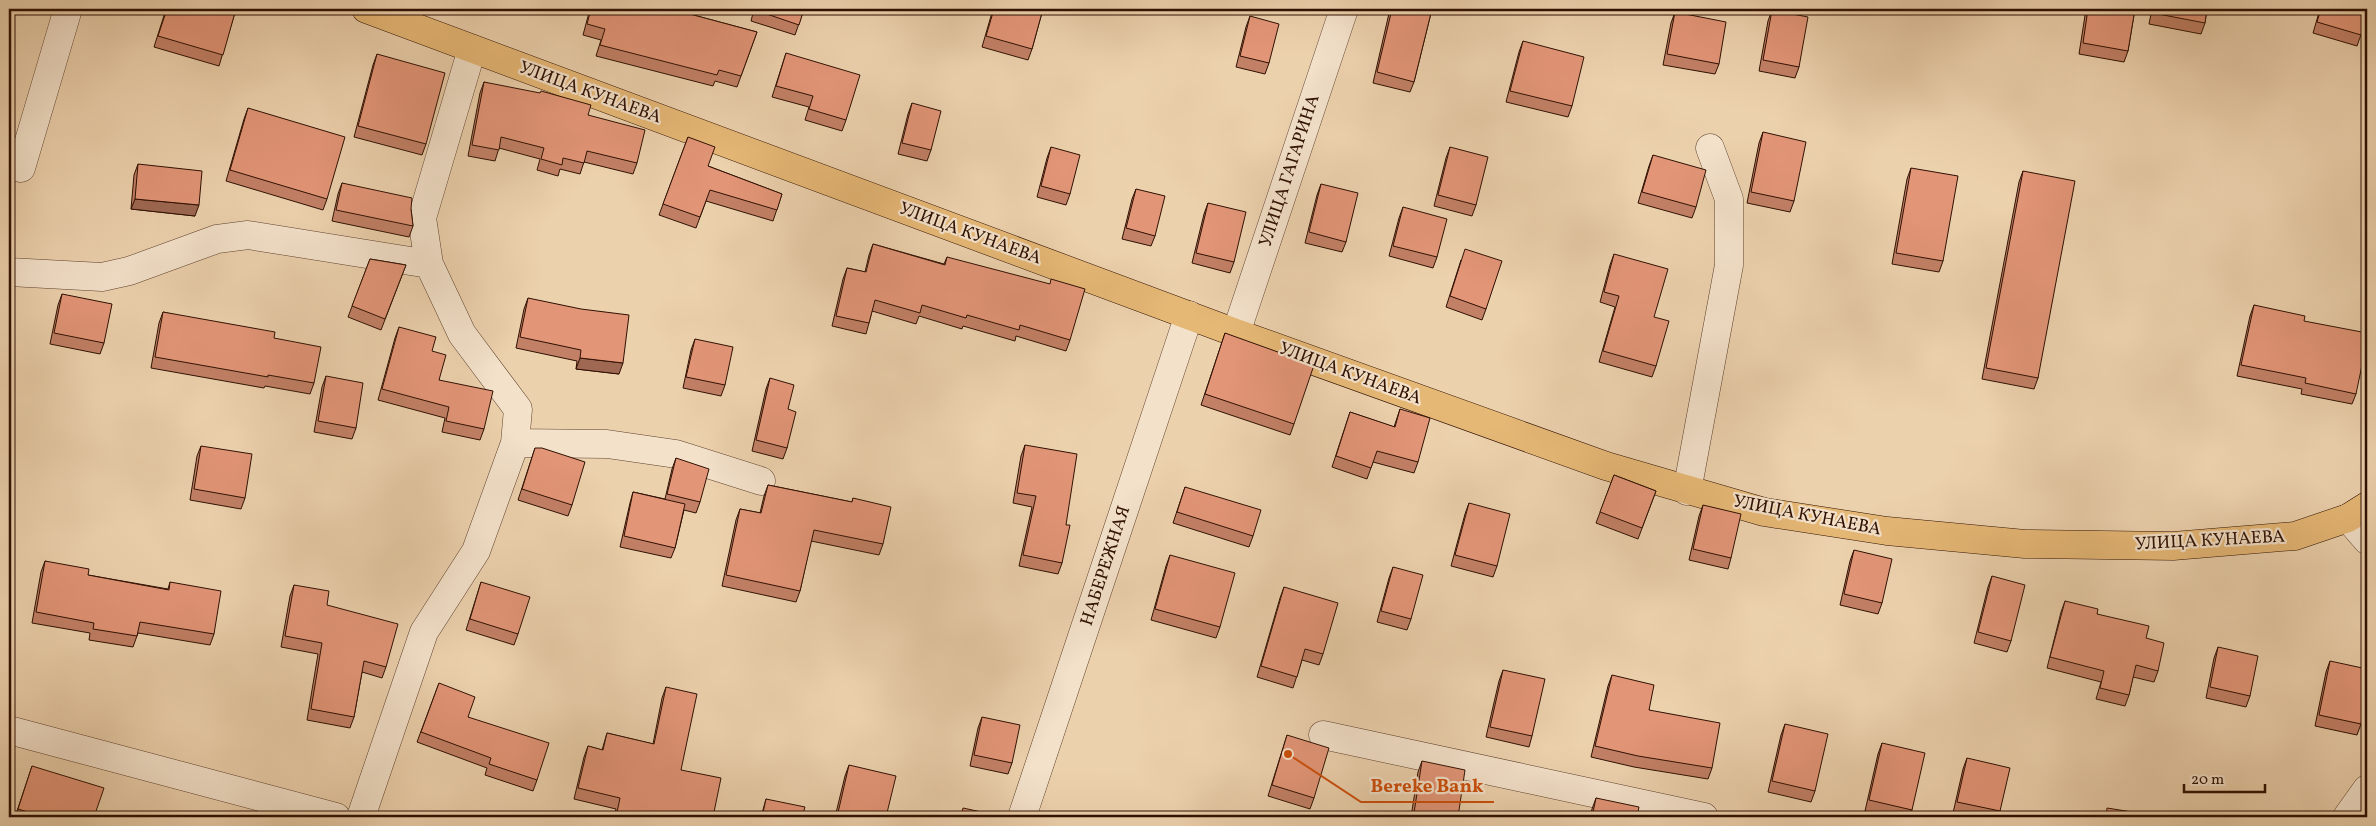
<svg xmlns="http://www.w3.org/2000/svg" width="2376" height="826" font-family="Vollkorn,serif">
<rect width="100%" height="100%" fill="#ecd1ad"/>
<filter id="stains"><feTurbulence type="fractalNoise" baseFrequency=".004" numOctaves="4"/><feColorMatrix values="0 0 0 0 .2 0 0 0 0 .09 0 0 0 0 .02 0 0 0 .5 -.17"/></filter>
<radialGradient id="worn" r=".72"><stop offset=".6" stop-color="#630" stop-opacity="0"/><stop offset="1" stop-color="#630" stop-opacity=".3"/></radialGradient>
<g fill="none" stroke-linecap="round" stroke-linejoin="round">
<!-- minor casing -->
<g stroke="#5e402d" stroke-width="29">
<path id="minor" d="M21 168 68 9
M9 272 102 277 129 271 217 239 248 235 429 264
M1236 333 1344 9
M515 443 607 444 676 454 761 481
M1687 491 1729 265V199L1710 148
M2348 518 2367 540
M9 730 336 817
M1323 735 1704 817
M361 817 424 632 476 551 515 443 518 409 462 334 429 264 422 218 472 49
M1022 817 1189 315
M2347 817 2367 789"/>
</g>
<!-- major casing -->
<g stroke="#2f1002" stroke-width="29">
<path id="major" d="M366 9 1236 333 1606 466 1764 512 1887 531 2025 544 2173 546 2295 536 2348 518 2367 506"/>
</g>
<!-- minor -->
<use href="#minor" stroke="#f3e1ca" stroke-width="28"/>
<!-- major -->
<use href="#major" stroke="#e6b876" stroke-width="28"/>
</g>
<!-- wall -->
<path fill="#c28066" stroke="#2f1002" d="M166 9H236L219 66 154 47Z
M534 9H547L545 13Z
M590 9H671L757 32 737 87 715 81 713 86 596 56 601 40 583 35Z
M754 9H804L795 35 751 21Z
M993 9H1043L1032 49 1028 60 982 47Z
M1390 9H1432L1414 82 1410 92 1373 83Z
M2086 9H2135L2128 51 2124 62 2079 54Z
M2152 9H2207L2205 23 2201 34 2149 24Z
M2320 9H2367V30L2363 29 2357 46 2313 33Z
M1772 10 1799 67 1795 78 1759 71 1768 21Z
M1675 12 1719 64 1715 74 1663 65 1671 23Z
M1250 16 1269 63 1265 74 1236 67 1246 27Z
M1523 41 1572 106 1568 117 1506 102 1519 52Z
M786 53 846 120 842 131 805 120 809 107 772 97Z
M377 54 426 144 422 155 354 137 373 65Z
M484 82 588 115 637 163 633 174 584 162 580 174 560 169 558 176 537 170 540 159 499 148 495 161 468 156 480 93Z
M912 103 931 150 927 161 898 154 908 114Z
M248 108 327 199 323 210 226 181 244 119Z
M1763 132 1794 201 1790 212 1747 203 1759 143Z
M688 137 708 166 782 194 773 221 706 201 696 228 659 215Z
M1051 147 1070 194 1066 205 1037 197 1047 158Z
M1450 147 1476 205 1472 216 1434 206 1446 158Z
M1653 155 1696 207 1692 218 1638 203 1649 166Z
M138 164 195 216 131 209 134 175Z
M1911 168 1943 261 1939 272 1892 264 1907 179Z
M2023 171 2038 378 2034 389 1982 379 2019 182Z
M342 183 411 209 413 226 409 237 332 221 338 194Z
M1321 184 1346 242 1342 252 1305 243 1317 195Z
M1136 189 1155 236 1151 246 1122 239 1132 199Z
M1208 203 1234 262 1230 273 1192 263 1204 214Z
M1403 207 1437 257 1433 268 1389 256 1399 218Z
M873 244 944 264 947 257 1070 340 1066 351 1016 336 1015 341 963 326 962 329 919 316 916 324 872 311 869 323 866 334 832 326 843 279 847 268 865 272 869 255Z
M1614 254 1654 317 1656 366 1652 377 1599 362 1615 307 1600 302 1610 265Z
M370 259 406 265 381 330 348 317Z
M1461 260 1486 309 1482 320 1446 307Z
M62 294 104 343 100 354 50 344 58 305Z
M528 298 619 374 576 369 577 361 516 348 524 309Z
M2254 305 2304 321 2356 394 2352 404 2301 394 2302 389 2237 376 2250 316Z
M163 312 274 338 314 383 310 394 265 386 264 388 151 368 159 323Z
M399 327 432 351 439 380 484 429 480 440 442 432 445 418 378 400 395 338Z
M1225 333 1294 424 1290 435 1201 405Z
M695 339 725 385 721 396 683 388 691 350Z
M326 376 356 428 352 439 314 432 322 387Z
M770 378 788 409 787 448 783 459 752 451 766 389Z
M1400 409 1418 462 1414 473 1373 462 1367 479 1332 467 1350 412 1394 427Z
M1025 445 1062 563 1058 574 1019 566 1032 507 1013 503 1021 456Z
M201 446 245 498 241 509 190 500 197 456Z
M535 448 572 505 568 516 518 500Z
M676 458 700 502 696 513 684 510 675 548 671 558 620 547 630 503 633 492 665 499 672 469Z
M1614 475 1656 491 1638 539 1596 523Z
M768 485 852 502 853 498 883 544 879 555 811 541 800 591 796 602 722 586 736 520 740 509 760 513 764 496Z
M1185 487 1253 536 1249 547 1173 523Z
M1469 503 1497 566 1493 577 1451 566 1465 514Z
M1703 505 1731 558 1728 569 1689 560 1699 516Z
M1854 550 1882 603 1878 614 1840 605 1850 561Z
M1170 555 1220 627 1216 638 1151 620 1166 566Z
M45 561 88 575 168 589 170 582 214 634 210 645 138 633 133 647 89 640 90 633 32 623 41 572Z
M1393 567 1411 619 1407 630 1377 622 1389 578Z
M1992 576 2011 641 2007 652 1974 643 1988 587Z
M481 582 518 634 514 645 466 630Z
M294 585 327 605 386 667 382 678 362 672 354 717 350 728 307 720 318 654 281 647 290 596Z
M1284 587 1323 654 1319 665 1302 660 1293 688 1257 677 1280 598Z
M2065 601 2097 614 2146 638 2158 671 2154 682 2133 677 2129 695 2125 706 2096 699 2101 682 2047 668 2061 612Z
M2218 647 2250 696 2246 707 2206 698 2214 658Z
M2330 661 2361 724 2357 735 2315 726 2326 672Z
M1503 670 1532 736 1529 747 1486 737 1499 681Z
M1612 675 1712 768 1708 779 1634 767 1591 757 1608 686Z
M439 683 468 717 537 780 533 791 485 775 487 768 417 742Z
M666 687 681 770 713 817H614L616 809 574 799 584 757 588 746 602 750 607 733 653 744 662 698Z
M982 717 1012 763 1008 774 970 766 978 728Z
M1785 724 1815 791 1811 802 1768 792 1781 735Z
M1287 735 1314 798 1310 809 1268 796Z
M1882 743 1912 810 1909 817H1893L1865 811 1878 754Z
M1967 758 2000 811 1998 817H1973L1953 813 1963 769Z
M1422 761 1458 817H1411L1418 772Z
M849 765 886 817H835L845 776Z
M32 766 94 817H15Z
M1596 798 1637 817H1590L1592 809Z
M766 799 802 817H761Z"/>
<!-- shaded-wall -->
<path fill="#9e6853" stroke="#2f1002" d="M135 199 199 205 195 216 131 209Z
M580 358 623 363 619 374 576 369Z
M1414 813 1445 817H1412Z"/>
<!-- building -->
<path fill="#e29577" stroke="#2f1002" d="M167 9H236L223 55 158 36Z
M591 9H671L757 32 741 76 719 70 717 75 600 45 605 29 587 24Z
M755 9H804L799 25 755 10Z
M994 9H1043L1032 49 986 36Z
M1392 9H1432L1414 82 1377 72Z
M2088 9H2135L2128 51 2083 43Z
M2154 9H2207L2205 23 2153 13Z
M2321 9H2367V18H2366L2361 35 2317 22Z
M1772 10 1808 17 1799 67 1763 60Z
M1675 12 1726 22 1719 64 1667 54Z
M1250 16 1279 24 1269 63 1240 56Z
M1523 41 1584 57 1572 106 1510 91Z
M786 53 860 75 846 120 809 109 813 96 776 86Z
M377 54 445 73 426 144 358 126Z
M484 82 540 93 541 91 591 105 588 115 645 130 637 163 587 151 584 163 563 158 562 165 541 159 544 148 501 137 499 150 472 145Z
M912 103 941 111 931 150 902 143Z
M248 108 345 137 327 199 230 170Z
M1763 132 1806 142 1794 201 1751 192Z
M688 137 715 147 708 166 782 194 777 210 710 190 700 217 663 204Z
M1051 147 1080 155 1070 194 1041 186Z
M1450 147 1488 157 1476 205 1438 195Z
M1653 155 1706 170 1696 207 1642 192Z
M138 164 202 171 199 205 135 199Z
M1911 168 1958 176 1943 261 1896 253Z
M2023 171 2075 181 2038 378 1986 368Z
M342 183 412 198 411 209 413 226 336 210Z
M1321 184 1358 193 1346 242 1309 232Z
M1136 189 1165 196 1155 236 1126 228Z
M1208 203 1246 212 1234 262 1196 253Z
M1403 207 1447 219 1437 257 1393 246Z
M873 244 945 265 947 257 1050 284 1051 279 1085 289 1070 340 1020 325 1019 330 967 315 966 318 922 305 920 313 875 300 869 323 836 316 847 268 866 272Z
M1465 249 1502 261 1486 309 1450 296Z
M1614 254 1668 269 1654 317 1669 321 1656 366 1603 351 1619 296 1604 292Z
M370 259 406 265 385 319 352 306Z
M62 294 112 304 104 343 54 333Z
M528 298 581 309 629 315 623 363 580 358 581 350 520 337Z
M2254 305 2305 316 2304 321 2367 333V341L2356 394 2305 383 2306 378 2241 365Z
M163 312 275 332 274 338 321 347 314 383 268 375V377L155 357Z
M399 327 436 337 432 351 446 355 439 380 493 391 484 429 446 421 449 407 382 389Z
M1225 333 1314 365 1294 424 1205 394Z
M695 339 733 347 725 385 686 377Z
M326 376 363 383 356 428 318 421Z
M770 378 794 385 788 409 796 412 787 448 756 440Z
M1400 409 1430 418 1418 462 1377 451 1371 468 1336 456 1350 412 1395 427Z
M1025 445 1077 454 1066 525H1070L1062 563 1023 555 1036 496 1017 493Z
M201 446 252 454 245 498 194 489Z
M535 448H542L585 462 572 505 522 489Z
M676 458 709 469 700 502 667 494Z
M1614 475 1656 491 1642 528 1600 512Z
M768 485 852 502 853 498 891 507 883 544 814 530 800 591 726 575 740 509 761 513Z
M1185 487 1261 510 1253 536 1177 512Z
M633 492 685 504 675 548 624 536Z
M1469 503 1510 514 1497 566 1455 555Z
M1703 505 1741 514 1731 558 1693 549Z
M1854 550 1892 559 1882 603 1844 594Z
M1170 555 1235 573 1220 627 1155 609Z
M45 561 89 569 88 575 169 590 170 582 221 591 214 634 140 622 137 636 93 629 94 623 36 612Z
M1393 567 1423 575 1411 619 1381 611Z
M1992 576 2025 585 2011 641 1978 632Z
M481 582 530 597 518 634 470 619Z
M294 585 329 591 327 605 398 624 386 667 364 661 354 717 311 709 322 643 285 636Z
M1284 587 1338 603 1323 654 1305 649 1297 677 1261 666Z
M2065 601 2098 609 2097 614 2149 626 2146 638 2164 643 2158 671 2136 665 2129 695 2100 688 2104 671 2050 657Z
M2218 647 2258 656 2250 696 2210 687Z
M2330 661 2367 669V696L2361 724 2319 715Z
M1503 670 1545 679 1532 736 1490 727Z
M1612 675 1654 685 1649 710 1720 723 1712 768 1638 756 1595 746Z
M439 683 475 697 468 717 549 743 537 780 489 764 491 758 421 732Z
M666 687 697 694 681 770 721 778 713 817H616L620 798 578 788 588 746 603 750 607 733 654 744Z
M982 717 1020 725 1012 763 974 755Z
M1785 724 1828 734 1815 791 1772 781Z
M1287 735 1329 748 1314 798 1272 785Z
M1882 743 1925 753 1912 810 1869 800Z
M1967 758 2010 768 2000 811 1957 802Z
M1422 761 1465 770 1458 817H1445L1414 813Z
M849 765 896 776 886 817H837Z
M32 766 104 788 94 817H44L18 809Z
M1596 798 1639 807 1637 817H1592Z
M766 799 805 807 802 817H762Z
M963 808 1000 816V817H961Z
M2107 808 2145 814V817H2106Z"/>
<g text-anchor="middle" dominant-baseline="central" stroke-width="4.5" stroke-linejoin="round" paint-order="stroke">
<!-- street labels -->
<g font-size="18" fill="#2f1002" stroke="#f3e1ca">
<text transform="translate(590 93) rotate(20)">УЛИЦА КУНАЕВА</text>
<text transform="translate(1290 171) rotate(-72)">УЛИЦА ГАГАРИНА</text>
<text transform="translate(970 234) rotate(20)">УЛИЦА КУНАЕВА</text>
<text transform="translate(1350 374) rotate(20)">УЛИЦА КУНАЕВА</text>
<text transform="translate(1807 516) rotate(11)">УЛИЦА КУНАЕВА</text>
<text transform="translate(2210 541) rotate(-3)">УЛИЦА КУНАЕВА</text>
<text transform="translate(1106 566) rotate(-72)">НАБЕРЕЖНАЯ</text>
</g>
</g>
<!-- callouts -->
<path fill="none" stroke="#cc4e0a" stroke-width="2" d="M1288 754L1361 802H1494"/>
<circle fill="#cc4e0a" stroke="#f3e1ca" stroke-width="2" cx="1288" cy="754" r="5"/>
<g font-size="19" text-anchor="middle" font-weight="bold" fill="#cc4e0a" stroke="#f3e1ca" stroke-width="4.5" stroke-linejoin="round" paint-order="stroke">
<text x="1427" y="792">Bereke Bank</text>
</g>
<!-- margin -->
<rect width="2376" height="826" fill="none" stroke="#ecd1ad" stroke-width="30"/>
<rect x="10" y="10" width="2356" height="806" fill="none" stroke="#2f1002" stroke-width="2.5"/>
<rect x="15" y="15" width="2346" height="796" fill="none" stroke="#2f1002"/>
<!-- scale -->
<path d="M2184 784v8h81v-8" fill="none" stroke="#2f1002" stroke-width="2.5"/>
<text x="2191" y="784" font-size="15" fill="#2f1002" stroke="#f3e1ca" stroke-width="4" paint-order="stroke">20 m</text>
<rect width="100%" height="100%" filter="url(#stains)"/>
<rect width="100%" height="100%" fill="url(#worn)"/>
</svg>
